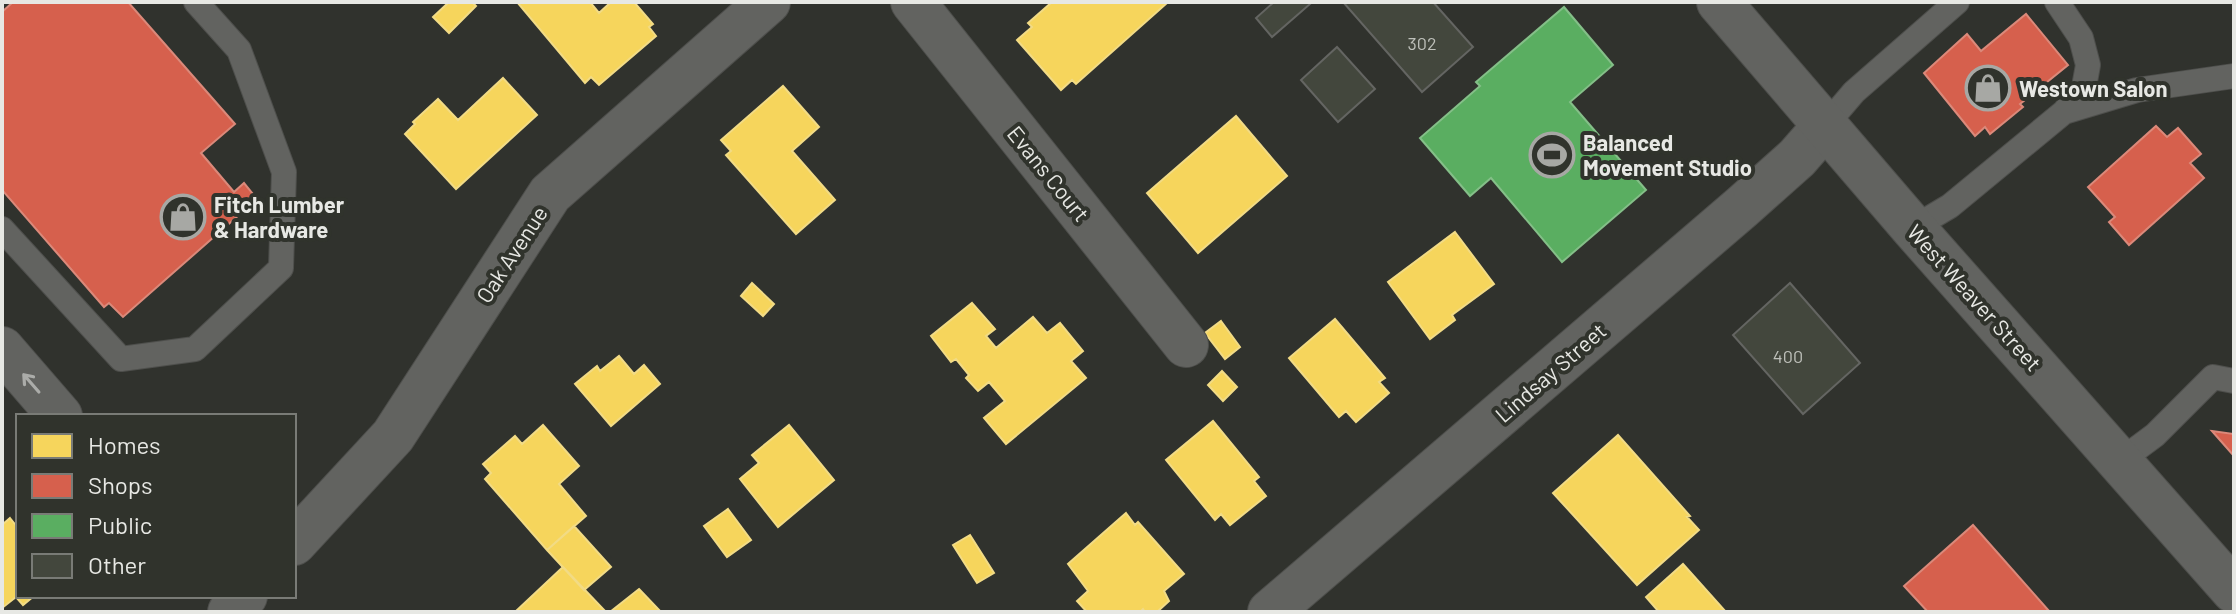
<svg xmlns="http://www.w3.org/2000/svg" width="2236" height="614" font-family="Barlow,sans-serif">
<rect width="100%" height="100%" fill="#30322d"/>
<!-- homes -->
<path fill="#f6d55c" stroke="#f2db85" stroke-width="2" d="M449 2H472L476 6 449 33 433 17Z
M517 2H590L599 13 611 2H634L653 24 649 27 656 36 599 85 591 77 585 83Z
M1052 2H1166L1167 3 1076 84 1072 80 1061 90 1017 40 1032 27 1028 23Z
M503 78 537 115 456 189 405 134 415 124 413 122 438 99 458 120Z
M783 86 819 127 792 151 835 200 796 234 726 155 731 151 721 140Z
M1236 116 1287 176 1198 253 1147 193Z
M1455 232 1494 284 1452 315 1455 320 1430 339 1388 282Z
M752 283 774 304 763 316 741 296Z
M972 303 995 329 986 336 996 348 1033 317 1047 333 1060 323 1083 351 1071 361 1086 378 1006 444 984 418 1005 401 989 382 978 391 966 378 969 375 956 359 951 362 931 336Z
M1335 319 1385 378 1379 382 1389 393 1356 422 1346 411 1339 417 1289 358Z
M1221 321 1240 347 1225 359 1205 333Z
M619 356 634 374 644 365 660 384 611 426 575 384 597 366 600 371Z
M1222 371 1237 387 1223 401 1208 385Z
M1213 421 1259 477 1254 481 1266 496 1230 525 1221 514 1215 520 1166 460Z
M543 425 579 466 559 484 586 516 547 550 485 479 491 473 483 464 515 436 522 444Z
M789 425 834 480 778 527 740 479 759 463 752 455Z
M1618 435 1690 516 1687 517 1699 530 1637 585 1553 493Z
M728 509 751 540 727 557 704 526Z
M1126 513 1135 525 1138 522 1184 574 1164 591 1169 601 1157 612H1145L1143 609 1140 612H1087L1077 601 1088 591 1068 564Z
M10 518 18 528V596H34L23 605 16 597 2 608V525Z
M574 526 611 567 584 590 547 550Z
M970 535 994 573 977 583 953 545Z
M1683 564 1726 612H1659L1646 597Z
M563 567 606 612H515Z
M639 589 661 612H610Z"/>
<!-- shops -->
<path fill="#d6604d" stroke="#db897a" stroke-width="2" d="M13 2H128L235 124 201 153 234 192 244 183 257 199 123 317 109 303 104 307 2 190V12Z
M2026 14 2068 65 2020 104 2023 107 1990 134 1985 127 1975 136 1924 73 1967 34 1981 51Z
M2156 126 2167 137 2178 128 2201 154 2190 163 2204 178 2129 245 2109 222 2115 217 2088 187Z
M2212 431 2234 434V456Z
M1973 525 2049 611 2047 612H1928L1904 586Z"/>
<!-- public -->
<path fill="#5aae61" stroke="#84bf88" stroke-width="2" d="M1564 7 1613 65 1570 102 1646 190 1562 262 1491 178 1470 196 1420 138 1480 86 1476 82Z"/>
<!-- building -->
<path fill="#43473d" stroke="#646562" stroke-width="2" d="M1274 2H1308L1310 4 1272 37 1256 18Z
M1343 2H1433L1473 47 1422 92Z
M1337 47 1375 89 1338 122 1301 80Z
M1790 283 1860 363 1803 414 1733 335Z"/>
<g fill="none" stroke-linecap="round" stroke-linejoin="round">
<!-- service casing -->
<g stroke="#4e4f4c" stroke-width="26">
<path id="service" d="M2064 112 2137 90 2234 76
M1825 126 1854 92 1957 2
M1913 228 1950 206 2064 112 2084 87 2088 65 2081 38 2057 2
M2 229 121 359 195 349 281 268 284 172 239 50 196 2
M2120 461 2155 435 2213 377 2234 381"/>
</g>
<!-- minor casing -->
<g stroke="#4e4f4c" stroke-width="46">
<path id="minor" d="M913 2 1186 345
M2 349 60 416
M294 543 393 436 550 194 768 2
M230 612 245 596
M1270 612 1742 207 1797 158 1825 126"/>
</g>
<!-- tertiary casing -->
<g stroke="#4e4f4c" stroke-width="46">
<path id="tertiary" d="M1719 2 1913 228 2234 591"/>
</g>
<!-- service -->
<use href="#service" stroke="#626360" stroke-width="24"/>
<!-- minor -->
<use href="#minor" stroke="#626360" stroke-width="44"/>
<!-- tertiary -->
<use href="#tertiary" stroke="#626360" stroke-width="44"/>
</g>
<!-- one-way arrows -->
<defs><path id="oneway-shaft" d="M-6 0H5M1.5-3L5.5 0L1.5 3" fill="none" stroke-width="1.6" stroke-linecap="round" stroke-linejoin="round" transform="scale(2)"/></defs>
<use stroke="#abaca9" href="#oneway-shaft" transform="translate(31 383) rotate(-131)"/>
<!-- icons -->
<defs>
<g id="shop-ring" transform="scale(2.3)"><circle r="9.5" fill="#30332c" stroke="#a7a8a4" stroke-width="1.5"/><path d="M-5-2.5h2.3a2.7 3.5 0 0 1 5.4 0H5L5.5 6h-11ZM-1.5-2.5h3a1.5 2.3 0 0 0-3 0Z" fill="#a7a8a4"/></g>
<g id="stadium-ring" transform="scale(2.3)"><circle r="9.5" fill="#30332c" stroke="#a7a8a4" stroke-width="1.5"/><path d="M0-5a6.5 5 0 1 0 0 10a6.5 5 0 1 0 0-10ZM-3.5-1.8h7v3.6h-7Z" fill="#a7a8a4"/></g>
</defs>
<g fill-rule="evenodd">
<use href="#shop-ring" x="1988" y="88"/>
<use href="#stadium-ring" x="1552" y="155"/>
<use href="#shop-ring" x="183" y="217"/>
</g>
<g text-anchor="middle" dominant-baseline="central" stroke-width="8" stroke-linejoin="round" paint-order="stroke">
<!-- number labels -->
<g font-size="18" fill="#bec0ba">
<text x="1422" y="43">302</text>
<text x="1788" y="356">400</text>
</g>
<!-- poi labels -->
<g font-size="22" font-weight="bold" fill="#e7e8e4" stroke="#30332c" text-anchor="start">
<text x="2019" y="88">Westown Salon</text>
<text x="1583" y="142">Balanced<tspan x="1583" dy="25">Movement Studio</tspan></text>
<text x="214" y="204">Fitch Lumber<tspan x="214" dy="25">&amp; Hardware</tspan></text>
</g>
<!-- street labels -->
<g font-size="22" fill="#e7e8e4" stroke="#30332c">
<text transform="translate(1049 173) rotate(51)">Evans Court</text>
<text transform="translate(511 254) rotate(-57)">Oak Avenue</text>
<text transform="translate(1975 297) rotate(48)">West Weaver Street</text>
<text transform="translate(1550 372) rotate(-41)">Lindsay Street</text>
</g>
</g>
<!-- border -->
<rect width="2236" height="614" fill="none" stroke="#e7e8e4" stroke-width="8"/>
<!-- legend -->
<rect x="16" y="414" width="280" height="184" fill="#30332c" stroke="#797b76" stroke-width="2"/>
<rect x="32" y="434" width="40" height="24" fill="#f6d55c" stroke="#797b76" stroke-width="2"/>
<text x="88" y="454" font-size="24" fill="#e7e8e4">Homes</text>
<rect x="32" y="474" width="40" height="24" fill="#d6604d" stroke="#797b76" stroke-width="2"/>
<text x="88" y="494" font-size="24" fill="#e7e8e4">Shops</text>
<rect x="32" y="514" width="40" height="24" fill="#5aae61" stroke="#797b76" stroke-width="2"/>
<text x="88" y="534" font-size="24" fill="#e7e8e4">Public</text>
<rect x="32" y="554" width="40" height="24" fill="#43473d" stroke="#797b76" stroke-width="2"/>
<text x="88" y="574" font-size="24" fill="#e7e8e4">Other</text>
</svg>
